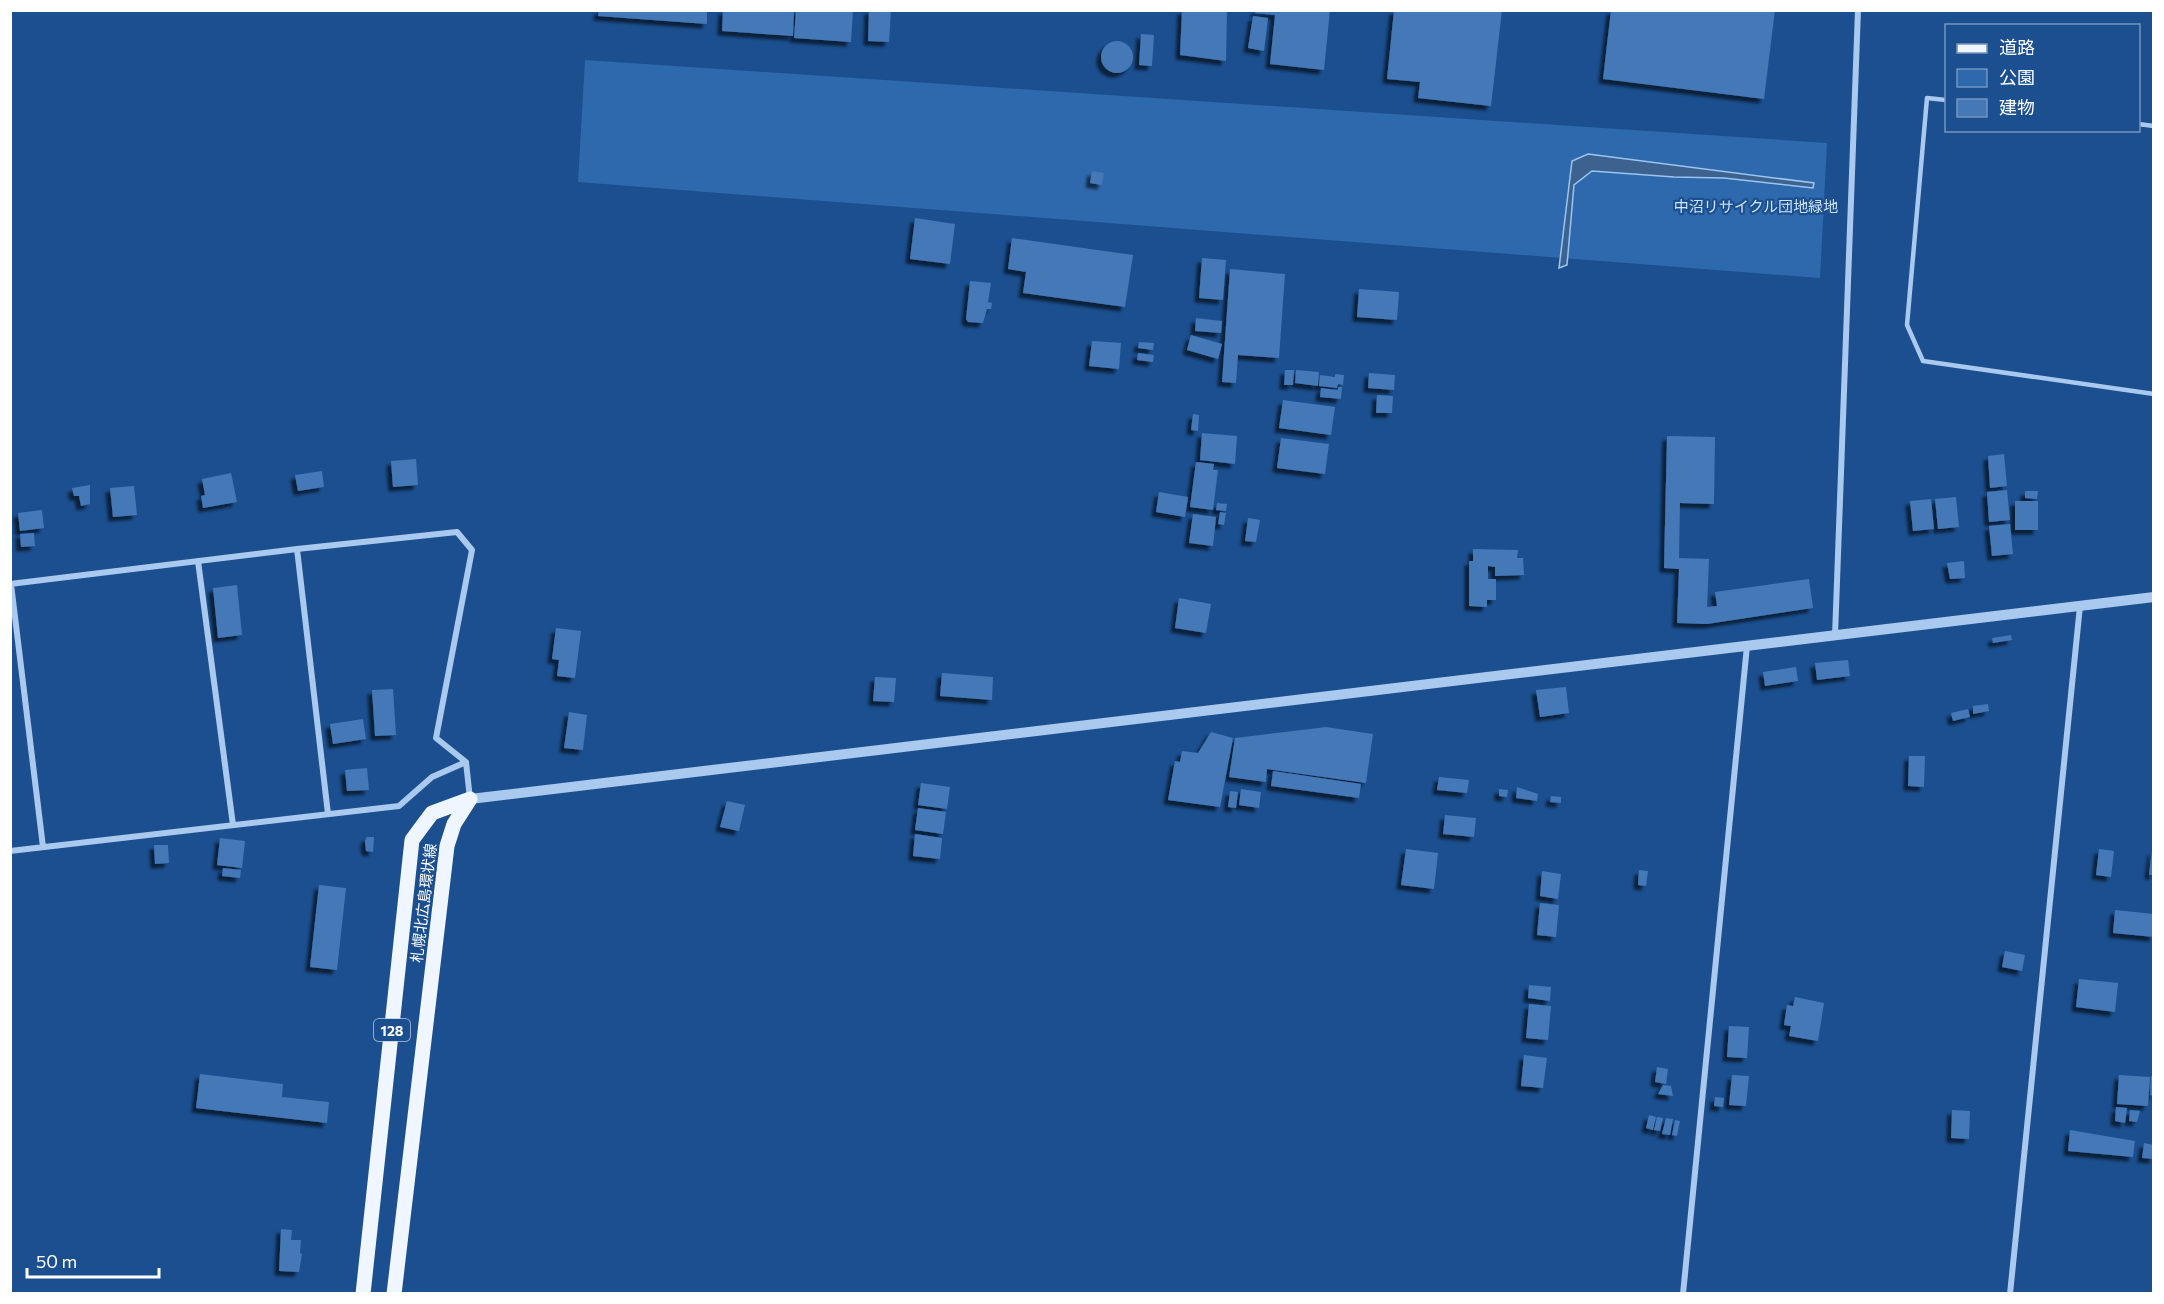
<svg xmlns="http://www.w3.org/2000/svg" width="2164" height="1304" font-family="Commissioner,'Noto Sans JP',sans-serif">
<defs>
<filter id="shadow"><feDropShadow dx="-4.5" dy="4.5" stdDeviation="1.5" flood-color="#0009"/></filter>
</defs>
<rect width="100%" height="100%" fill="#1b4f8f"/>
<!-- green -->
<path fill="#2e69ad" d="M585 60 1827 143 1820 278 578 182Z"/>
<!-- water -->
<path fill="#3c6290" stroke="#9cc4f0" stroke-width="1.5" d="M1588 154 1814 183 1813 188 1724 178 1674 177 1592 171 1574 185 1567 265 1559 268 1572 161Z"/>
<!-- building -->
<path fill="#4478b7" filter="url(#shadow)" d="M599 10H707V24L598 16Z
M723 10H794L793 36 722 31Z
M796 10H853L851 42 794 38Z
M869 10H891L889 42 868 41Z
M1182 10H1227L1226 61 1180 55Z
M1255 10H1330L1324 70 1270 64 1275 15 1255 13Z
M1394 10H1502L1491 106 1418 98 1420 82 1387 79Z
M1611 10H1775L1764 99 1603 79Z
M1253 16 1268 18 1264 51 1248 48Z
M1141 34 1154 35 1152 66 1139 65Z
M1101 57a16 16 0 1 1 32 0a16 16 0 1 1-32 0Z
M1092 171 1104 173 1102 185 1090 183Z
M915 218 955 224 950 264 910 259Z
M1012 238 1133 255 1125 307 1023 293 1026 272 1008 269Z
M1202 258 1226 260 1223 300 1199 298Z
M1230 269 1285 274 1279 358 1238 355 1236 383 1222 382Z
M970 281 991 283 988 302 992 303 991 309H987L983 323 968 322 966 319Z
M1359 289 1399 292 1397 320 1357 317Z
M1196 318 1222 321 1221 333 1195 331Z
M1191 335 1222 344 1218 359 1187 350Z
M1092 341 1121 343 1119 369 1089 366Z
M1139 342 1154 343 1153 350 1138 348Z
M1138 353 1154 355 1153 362 1137 360Z
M1285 370H1294L1293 385H1284Z
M1296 370 1319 372 1318 386 1295 383Z
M1369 373 1395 375 1394 390 1368 388Z
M1335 374 1344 375 1343 385 1338 384 1337 388 1319 386 1320 375 1335 377Z
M1338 387H1342L1341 399 1320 397 1321 388 1338 390Z
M1377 395 1393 396 1392 413H1376Z
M1283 400 1335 407 1331 435 1279 428Z
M1193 414 1199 415 1198 431 1191 430Z
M1202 433 1237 436 1235 464 1200 460Z
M1667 436 1715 437 1714 504 1680 503 1679 558 1709 559 1707 607 1717 606 1715 592 1809 579 1813 608 1707 624 1677 623 1679 569 1664 568Z
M1281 438 1329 444 1325 474 1277 468Z
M2004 454 2007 486 1990 488 1988 456Z
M416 459 418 485 393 487 391 461Z
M1196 462 1214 464 1213 470H1218L1213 510 1190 507Z
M322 471 324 487 298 491 295 475Z
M231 473 237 502 203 508 201 496 205 495 202 479Z
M90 485V504L81 506 79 496H74L72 488Z
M134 486 137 515 113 517 110 488Z
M2007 490 2010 520 1989 522 1987 492Z
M2025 491H2038L2037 499 2025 498Z
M1159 492 1188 497 1185 517 1156 512Z
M1956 497 1959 527 1938 529 1935 499Z
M1931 499 1934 529 1913 531 1910 501Z
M2015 501H2038V530H2015Z
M1217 503 1227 504 1226 511 1216 510Z
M42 510 44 528 20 531 18 513Z
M1220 512 1226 513 1224 525 1218 524Z
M1193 514 1216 517 1213 546 1189 543Z
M1248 518 1260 520 1256 542 1245 541Z
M2010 524 2013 554 1992 556 1989 526Z
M34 533 35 546 21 547 20 534Z
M1473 549 1518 550 1517 558H1523L1524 575 1495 576V567L1488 566V579H1496V600H1487V607L1469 606V561H1473Z
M1964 561 1965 578 1950 579 1947 563Z
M237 585 242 635 218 638 213 588Z
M1179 598 1211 604 1206 633 1175 628Z
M556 628 581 631 575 678 557 676 559 660 552 659Z
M2011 635 2012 640 1993 643 1992 638Z
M1848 660 1850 676 1817 680 1815 663Z
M1796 667 1798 681 1765 686 1763 672Z
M942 673 993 677 992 700 940 696Z
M875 677 896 678 894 702 873 701Z
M1566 687 1569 713 1540 717 1536 690Z
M393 689 396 735 375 736 372 690Z
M1988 704 1989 711 1973 714V706Z
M1968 709 1970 717 1953 721 1951 713Z
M569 712 587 715 583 750 564 748Z
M363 719 366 739 333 744 330 724Z
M1326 727 1373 734 1366 783 1267 769 1266 782 1229 777 1235 738Z
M1211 732 1233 738 1220 807 1168 800 1175 761 1180 762 1182 751 1198 753Z
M1909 756H1925L1924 787 1908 786Z
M367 768 369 790 347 791 345 770Z
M1273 771 1361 784 1359 798 1271 786Z
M1439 777 1469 780 1467 793 1437 790Z
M921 783 950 787 947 809 918 805Z
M1517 787 1538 794 1537 801 1516 798Z
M1241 789 1261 792 1259 808 1239 805Z
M1499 789 1508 790 1507 797 1499 796Z
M1230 791 1238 792 1236 808 1228 807Z
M1551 796 1561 797V803L1550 802Z
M727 801 745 805 739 831 720 827Z
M918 808 946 812 943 834 915 830Z
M1445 815 1476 818 1474 837 1443 834Z
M915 834 942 838 940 859 913 856Z
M367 837H374L373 852 366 851 365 841Z
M220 838 245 841 242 868 217 865Z
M154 845H168L169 863 155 864Z
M1406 849 1438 853 1434 889 1401 885Z
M2099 849 2114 851 2111 877 2096 875Z
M2152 851H2154V875H2149Z
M223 868 241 870 240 878 222 876Z
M1639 870 1648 871 1646 886 1638 885Z
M1542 871 1561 874 1558 899 1540 896Z
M319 885 346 888 337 970 310 967Z
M1540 903 1559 905 1556 937 1537 935Z
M2115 910 2154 914V937L2113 933Z
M2005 951 2025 955 2022 971 2002 967Z
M2079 979 2118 983 2115 1012 2076 1007Z
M1529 985 1551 987 1550 1001 1528 998Z
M1795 997 1824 1003 1818 1041 1789 1036 1791 1026 1784 1025 1787 1005 1793 1006Z
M1529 1004 1551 1006 1548 1040 1526 1038Z
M1729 1026 1749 1027 1747 1058 1727 1057Z
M1524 1055 1547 1058 1543 1088 1521 1086Z
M1657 1067 1668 1069 1666 1084 1655 1082Z
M200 1074 283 1084 282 1097 329 1102 327 1123 196 1108Z
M1732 1075 1749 1076 1746 1106 1729 1105Z
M2119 1075 2150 1077 2148 1106 2117 1104Z
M2151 1076H2154V1096L2150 1095Z
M1663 1085 1671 1086 1673 1096 1658 1094Z
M1715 1097 1724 1098 1723 1107 1714 1106Z
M2116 1107 2127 1108 2125 1123 2115 1121Z
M1952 1110 1970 1111 1969 1139 1951 1138Z
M2130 1110 2140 1111 2137 1122 2129 1121Z
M1649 1115 1656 1117 1653 1130 1646 1128Z
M1657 1117 1663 1118 1660 1131 1654 1130Z
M1666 1118 1673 1119 1670 1135 1662 1134Z
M1675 1120 1680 1121 1677 1136 1672 1135Z
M2070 1130 2135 1141 2133 1157 2068 1151Z
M2144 1143 2154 1145V1159L2142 1158Z
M281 1229 292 1230 291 1240H301L300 1253 302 1254 299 1272 279 1271Z"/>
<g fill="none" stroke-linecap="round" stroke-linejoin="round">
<!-- service -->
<path stroke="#a9c9ee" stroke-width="4.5" d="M1946 100 1927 98 1907 325 1923 361 2154 394
M2138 124 2154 126"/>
<!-- minor -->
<path stroke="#a9c9ee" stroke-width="6" d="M297 549 457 532 472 550 436 738 466 762 470 799
M198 561 233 825
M10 584 297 549 328 814
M11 584 43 847
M1835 636 1858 10
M10 851 399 806 432 777 466 762
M1683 1294 1747 646
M2010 1294 2080 606"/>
<!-- tertiary -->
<path stroke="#a9c9ee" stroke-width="10" d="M470 799 2154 597"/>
<!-- primary -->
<path stroke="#f0f6ff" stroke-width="15" d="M363 1294 412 840 432 813 470 799
M394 1294 447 846 454 824 470 799"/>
</g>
<g text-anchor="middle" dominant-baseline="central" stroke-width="4.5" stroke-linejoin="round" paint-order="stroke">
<!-- shield labels -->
<rect fill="#1b4f8f" stroke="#bbcadd" stroke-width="1.5" x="374" y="1019" width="36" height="22" rx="4.5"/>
<g font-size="14" font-weight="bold" fill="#fff">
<text x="392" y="1030">128</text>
</g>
<!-- park labels -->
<g font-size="15" fill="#cfe3fa" stroke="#1b4f8f">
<text x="1756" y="206">中沼リサイクル団地緑地</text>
</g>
<!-- street labels -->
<g font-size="15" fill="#fff" stroke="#1b4f8f">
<text transform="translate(423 903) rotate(-83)">札幌北広島環状線</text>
</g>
</g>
<!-- border -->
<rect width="2164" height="1304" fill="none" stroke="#ffffff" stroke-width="24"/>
<!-- legend -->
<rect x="1945" y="24" width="195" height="108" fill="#1b4f8f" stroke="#7695bc" stroke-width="1.5"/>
<rect x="1957" y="44" width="30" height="9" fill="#f0f6ff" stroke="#7695bc" stroke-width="1.5"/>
<text x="1999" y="54" font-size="18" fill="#ffffff">道路</text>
<rect x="1957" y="69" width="30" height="18" fill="#2e69ad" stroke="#7695bc" stroke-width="1.5"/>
<text x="1999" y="84" font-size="18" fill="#ffffff">公園</text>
<rect x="1957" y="99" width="30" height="18" fill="#4478b7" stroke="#7695bc" stroke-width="1.5"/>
<text x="1999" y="114" font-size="18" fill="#ffffff">建物</text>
<!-- scale -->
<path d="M27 1268v9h132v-9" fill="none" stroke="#ffffff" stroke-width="3"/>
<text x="36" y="1268" font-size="18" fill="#ffffff" stroke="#1b4f8f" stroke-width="4.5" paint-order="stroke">50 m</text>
</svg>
